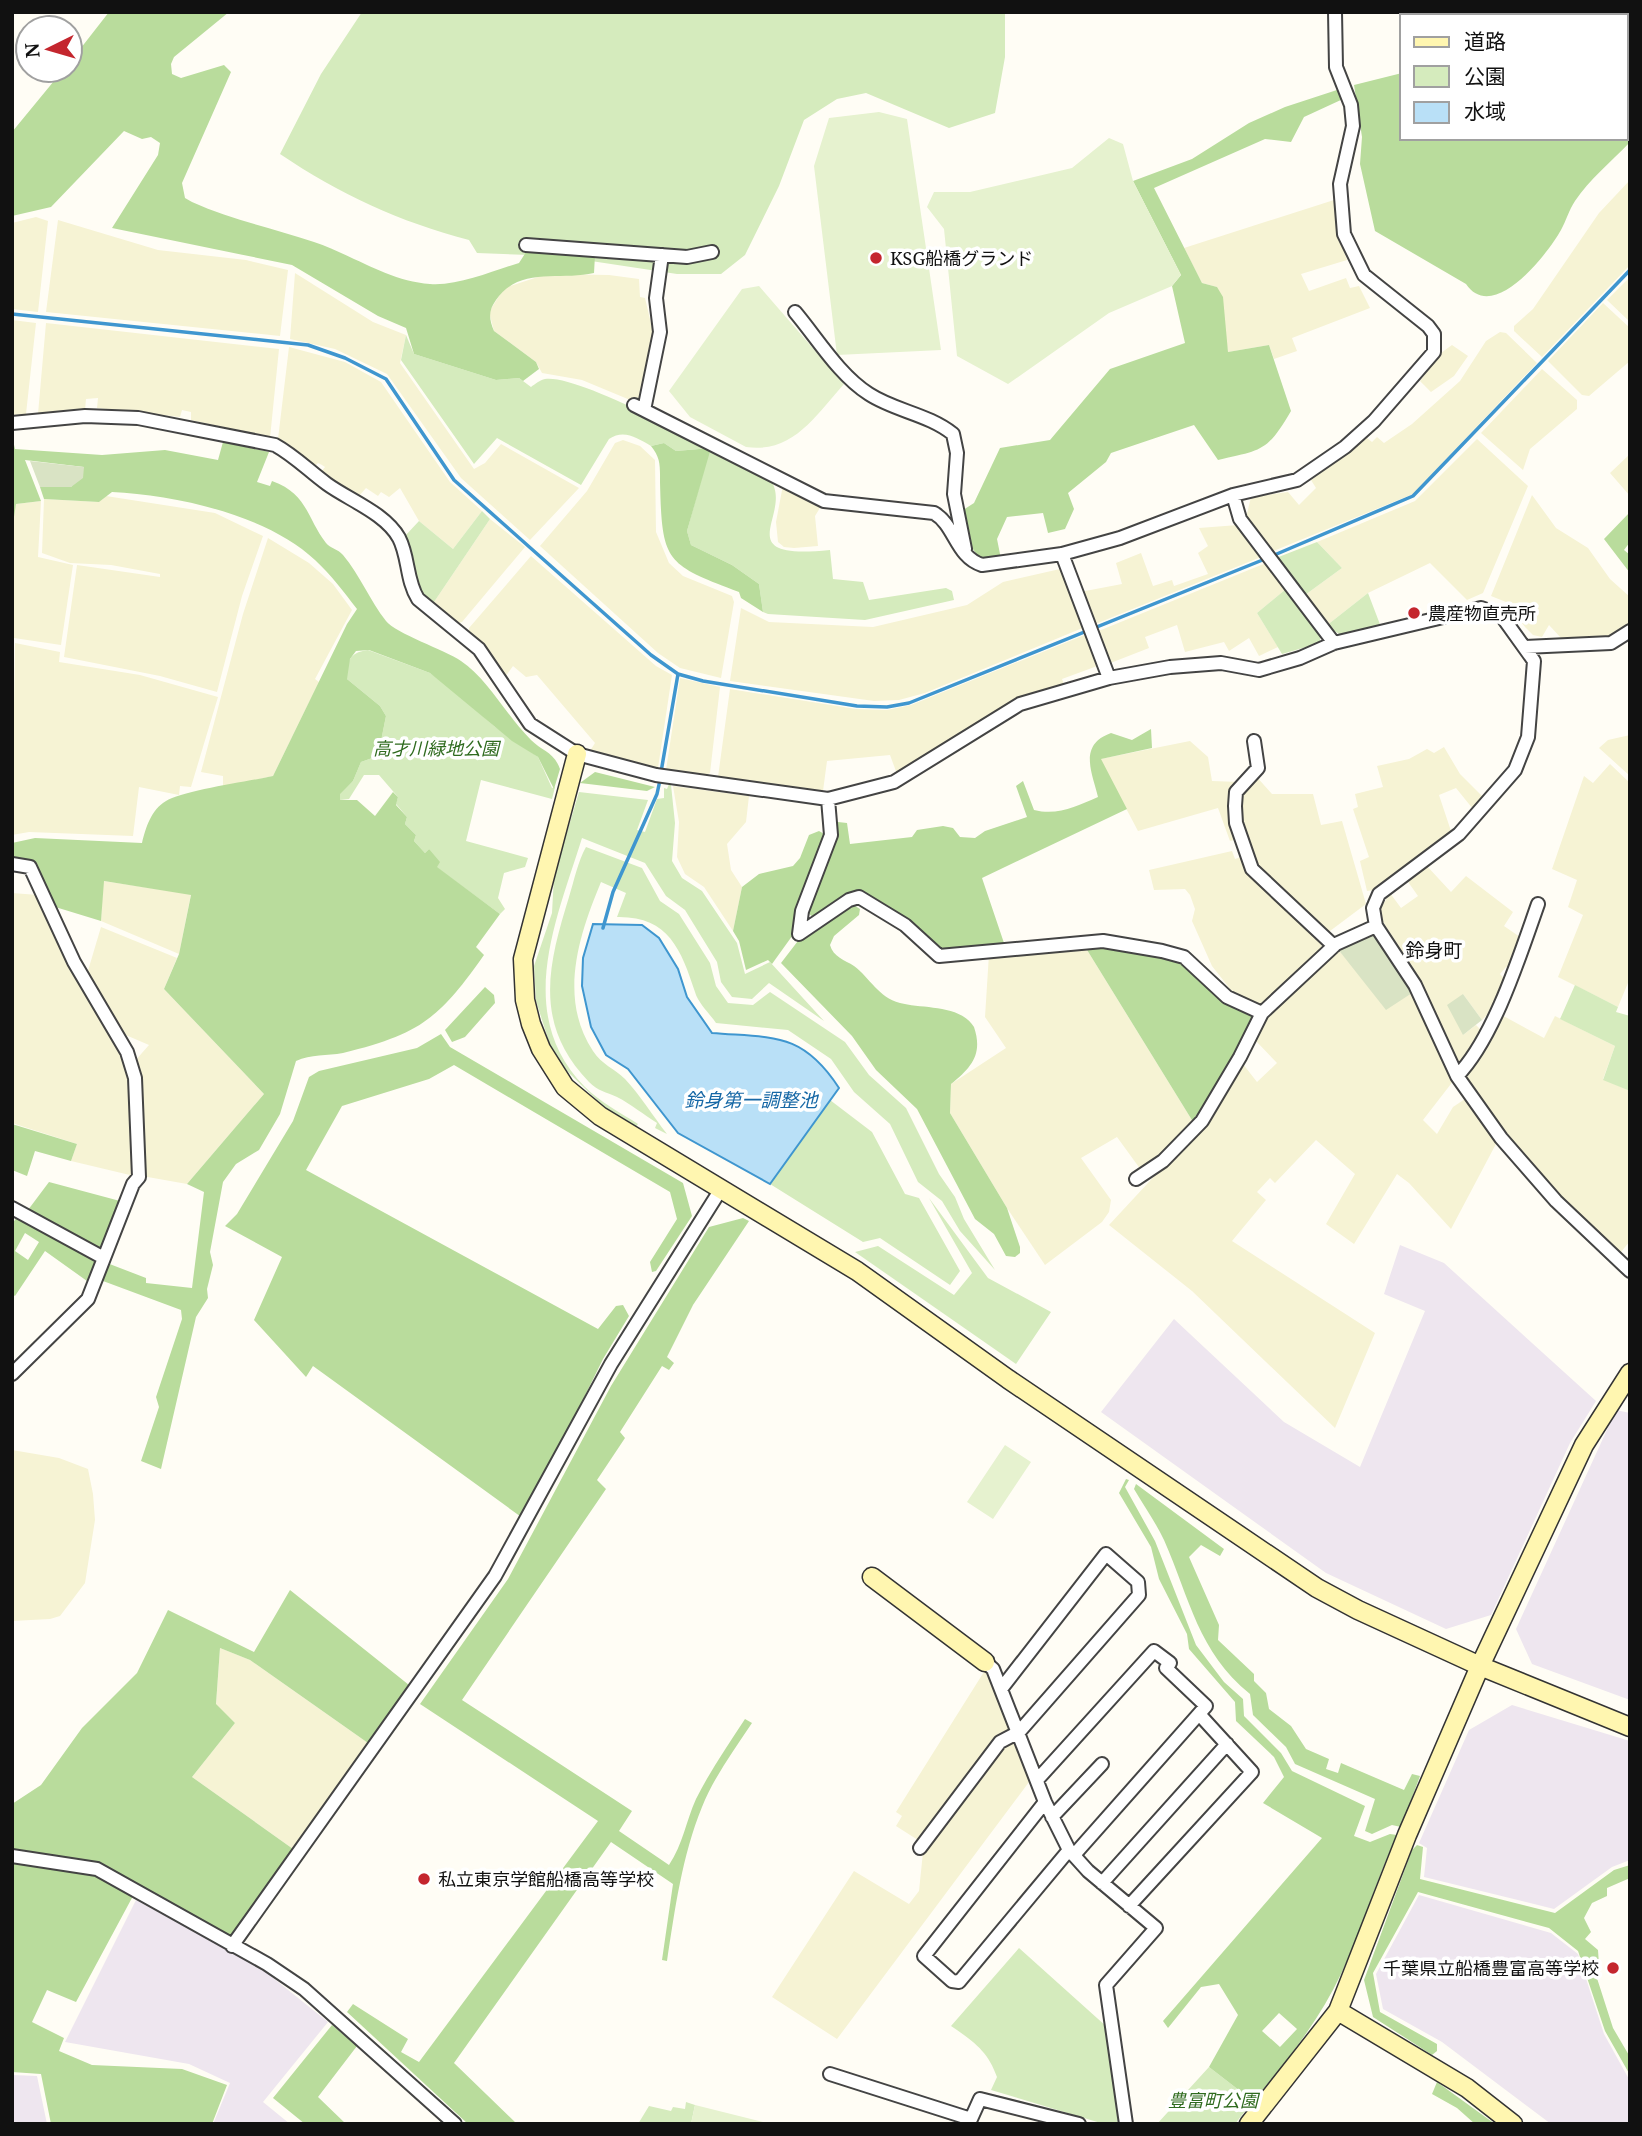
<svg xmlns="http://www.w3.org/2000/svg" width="1642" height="2136" font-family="'Noto Serif','Noto Sans JP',serif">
<rect width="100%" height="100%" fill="#fffdf5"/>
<!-- industrial -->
<path fill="#eee6ef" d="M1400 1245 1444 1263 1596 1401 1570 1443 1491 1615 1446 1629 1326 1573 1101 1412 1174 1319 1284 1422 1360 1467 1425 1311 1384 1294Z
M1616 1410 1630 1413V1700L1532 1664 1516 1629Z
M1512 1705 1630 1741V1860L1612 1867 1554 1909 1424 1877 1427 1848 1419 1843 1469 1730Z
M1419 1895 1551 1933 1578 1954 1604 2034 1630 2081V2124H1551L1442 2042 1383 2009 1376 1974Z
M136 1900 262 1969 328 2022 263 2102 290 2124H213L230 2083 189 2064 65 2042Z
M12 2075 37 2076 47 2124H12Z"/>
<!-- farmland -->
<path fill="#f6f3d4" d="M1630 180V265L1542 357 1514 331V326L1533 309 1599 213Z
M1334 200 1338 235 1347 260 1301 274 1309 291 1346 278 1350 288 1359 286 1370 308 1292 338 1297 351 1274 359 1269 345 1228 352 1217 287 1202 283 1184 248Z
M36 217 48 221 38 312 12 309V223Z
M58 220 158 250 246 260 288 270 280 336 46 312Z
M295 273 373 322 406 335 400 363 474 469 485 463 501 444 579 488 530 540 461 478 387 374 335 349 290 339Z
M547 274 609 275 639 279 640 297 645 298 653 332 640 397 635 402 582 380 542 373 536 362 494 331 489 312 504 288Z
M1630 277V322L1607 300Z
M1603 303 1630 328V361L1589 396 1582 395 1548 361Z
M12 320 36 323 26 414 12 415Z
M46 323 279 349 270 438 191 420V412L182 410 180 417 97 408 98 398 86 399 85 410 38 414Z
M1500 332 1506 333 1537 363 1413 494 1271 552 1246 518 1251 497 1288 492 1299 505 1316 488 1311 480 1367 438 1372 442 1377 437 1384 443 1412 424 1460 381 1486 341Z
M1452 345 1468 356 1454 376 1431 392 1420 381 1441 353Z
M289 347 345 362 381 382 450 482 482 511 453 549 419 521 400 488 389 497 381 492 378 496 366 488 359 496 321 472 325 467 322 465 318 463 315 466 278 439Z
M1542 369 1577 400V409L1530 449 1523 470 1481 433Z
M1477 439 1528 486 1483 593 1467 600 1430 563 1368 593 1326 626 1305 595 1342 568 1317 542 1415 501Z
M623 440 640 446 655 460 656 532 669 563 683 576 732 596 734 602 721 678 680 668 658 653 540 546 587 491 615 443Z
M1630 454V496L1610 473Z
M783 485 823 503 815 516 818 546 794 548 784 547 778 542 776 522Z
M1532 495 1556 528 1588 548 1610 579 1630 597V621L1624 629 1609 637 1561 638 1549 625 1542 637 1533 635 1525 627 1506 602 1491 596Z
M106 496 215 513 263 536 242 596 217 692 160 676 64 657 77 565 160 577V574L111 565 70 563 42 553 44 499 99 502Z
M41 501 38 557 73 565 61 645 14 638 12 629 13 515 16 504Z
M490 519 525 547 462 622 455 624 432 605Z
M1238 525 1261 557 1093 625 1080 592 1122 584 1116 563 1141 553 1153 586 1172 580 1174 586 1208 574 1198 553 1208 546 1199 528Z
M268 538 309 563 333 584 352 610 315 679 319 682 273 776 223 787V776L201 772 243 614Z
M531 556 656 666 672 675 658 768 590 751 595 743 537 675 526 677 513 666 505 677 490 651 469 633V628Z
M1266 563 1286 589 1257 613 1278 647 1259 656 1249 638 1229 651 1224 642 1185 652 1177 625 1145 637 1149 648 1108 664 1096 632Z
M1060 569 1065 571 1085 627 925 693 899 700 874 701 730 681 741 608 769 622 873 627 967 605 1003 582Z
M1087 634 1100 665 1062 679 1065 687 1017 699 897 774 890 755 827 761 823 791 718 777 730 689 856 709 887 710 911 705Z
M15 643 60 652 59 662 140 675 218 697 191 787 180 786 179 795 139 787 133 836 29 832 12 835Z
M680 678 720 687 710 773 704 776 666 770Z
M1630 735V776L1599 748 1608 740Z
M1190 741 1208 757 1212 781 1240 782 1238 839 1230 841 1218 808 1138 831 1100 759Z
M1444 747 1460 774 1484 798 1473 809 1456 788 1439 795 1451 831 1374 890 1367 891 1360 861 1369 857 1353 809 1358 807 1355 794 1383 787 1377 766 1409 759 1427 749 1434 753Z
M1610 764 1630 783V978L1618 1007 1558 977 1583 915 1568 907 1577 880 1552 869 1584 776 1593 783Z
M1255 775 1272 794H1313L1321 825 1342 821 1366 904 1326 934 1265 879 1248 852 1238 806 1244 784Z
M673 786 749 796 746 822 727 844 731 870 742 887 733 931 704 887 685 874 677 857 679 822Z
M1232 851 1235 859 1244 856 1329 946 1261 1007 1231 990 1212 966 1192 921 1195 909 1190 895 1185 889 1154 890 1149 870Z
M1426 865 1451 892 1466 876 1513 912 1504 926 1520 937 1511 968 1506 967 1500 974 1506 981 1492 1010 1482 1020 1463 994V1035L1476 1025 1483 1032 1466 1063 1456 1069 1421 981 1380 917 1379 911 1390 893 1401 908 1418 896 1406 879Z
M103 881 191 894 179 954 101 921Z
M12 893 38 895 116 1041 131 1078 134 1176 71 1161 77 1144 12 1123Z
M101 927 177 958 164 989 264 1094 187 1184 142 1176 134 1062 149 1045 121 1033 87 974Z
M1084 945 1195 1125 1159 1159 1141 1170 1117 1137 1081 1158 1111 1200 1109 1212 1102 1222 1045 1265 1007 1208 950 1113 951 1084 1006 1048 985 1017 989 954Z
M1337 948 1364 980 1412 993 1454 1080 1423 1120 1437 1134 1453 1107 1465 1099 1497 1142 1451 1229 1409 1183 1397 1174 1354 1244 1326 1224 1355 1174 1316 1140 1275 1183 1270 1178 1257 1192 1266 1200 1232 1241 1375 1333 1335 1428 1192 1291 1109 1225 1212 1114 1243 1064 1257 1082 1277 1063 1255 1040 1267 1014Z
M1498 1013 1544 1038 1555 1016 1615 1046 1603 1079 1630 1091V1241L1621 1252H1616L1548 1187 1503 1134 1466 1082 1465 1076Z
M12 1450 59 1458 88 1469 93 1494 95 1520 85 1583 60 1616 50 1619 12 1621Z
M220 1648 250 1660 368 1743 293 1849 192 1777 235 1723 216 1705Z
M987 1667 1013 1729 921 1842 896 1826 902 1816 896 1812Z
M1017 1735 1032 1778 837 2039 772 1997 854 1871 909 1904 919 1891 923 1852 1002 1744Z"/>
<!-- green -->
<path fill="#d5ebbd" d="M362 12H1005V57L995 113 949 128 866 93 837 99 804 120 779 186 745 255 721 274H677L558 256 477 253 469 240C400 222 339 194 280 154L321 74Z
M406 335 414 354 496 380 519 378 531 387C535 384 540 380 545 379 580 373 731 458 769 478 797 512 723 561 830 550L833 579 863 582 869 600 946 588 952 591 954 600 865 620 768 614 763 612 759 584 732 565 691 545 687 531 710 448 676 451 664 443 651 446C637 438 624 429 609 439L581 485 497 438 474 464 401 360Z
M482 511 490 519 432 605 418 587 405 536 419 521 453 549Z
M1317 542 1342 568 1305 595 1276 558Z
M1286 589 1320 632V643L1282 654 1257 613Z
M1368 593 1381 627 1341 635 1326 626Z
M368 650 430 673 449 686 494 726 538 757 552 788 555 787 552 799 481 780 466 841 528 858 525 867 504 873 498 898 505 909 500 914 436 867 429 849 425 853 414 841 416 835 405 824 407 817 396 804 398 797 379 775H364L349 799 340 800 339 794 353 781 361 762 378 756 386 716 380 706 347 679C345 661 351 652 368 650Z
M669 784 671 785 675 823 672 861 682 878 702 891 737 943 745 974 770 962 824 1021 769 983 752 999 732 997 721 982 717 962 685 910 666 896 645 863 582 838C557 919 513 1014 585 1087 600 1102 621 1113 638 1124L636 1127 605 1108 566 1070 551 1048 536 1001 534 966 552 913 554 876 579 792 648 800 637 830 645 832 657 799 664 798V788L667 789Z
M586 847 642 868 660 901 679 914 710 963 716 986 728 1003 753 1005 770 992 845 1042 869 1075 906 1108 939 1174 955 1197 964 1219 995 1270 960 1231 942 1201 918 1182 890 1124 854 1092 831 1059 788 1030 716 1023C710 1014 698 1003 695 992 681 949 668 916 617 917L626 893 601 882C579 935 558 998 593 1051 602 1065 614 1068 625 1079 640 1095 653 1116 667 1134L655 1128 657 1123C644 1115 631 1104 617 1097 606 1092 598 1091 589 1082 533 1024 548 965 569 897 574 881 578 861 586 847Z
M1575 985 1618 1007 1616 1012 1630 1016V1091L1603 1080 1615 1046 1560 1019Z
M830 1100 872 1132 905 1194 919 1198 960 1271 950 1285 880 1238 863 1242 770 1184Z
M929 1198 988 1278 1051 1312 1016 1364 855 1252 878 1246 954 1295 972 1273Z
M1019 1948 1107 2027 1118 2124H1104L991 2090 997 2077C988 2051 973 2041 951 2026Z
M1209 2067 1253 2101 1235 2124H1157Z
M686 2102 695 2105 691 2124H638L649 2106 671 2111 673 2107 685 2109Z"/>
<!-- forest -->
<path fill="#b9dc9c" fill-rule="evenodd" d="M109 12H229L174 57 171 64 172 74 181 78 224 65 231 72 182 183 185 198 192 202C232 220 273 228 314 242 353 255 388 281 430 284 459 286 492 271 519 263L528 249 595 255 594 273C560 281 519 266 496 300 488 311 489 319 494 331L536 362 539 369 523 381 519 378 496 380 414 354 406 328 378 316 292 265 112 228 158 155 160 143 151 137 142 139 124 131 51 207 12 216V132L63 70H70V62Z
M1630 66V142C1612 161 1589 180 1575 201 1569 210 1566 221 1561 230 1547 255 1493 324 1466 284L1375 231 1360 164 1362 137 1354 85 1402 73V138H1626V71Z
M1340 89 1343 99 1304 117 1291 142 1265 139 1154 188 1202 283 1217 287 1223 297 1228 352 1269 345 1291 411C1267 452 1262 450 1218 460L1194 425 1111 453 1106 462 1068 493 1074 509 1065 529 1048 533 1043 513 1007 517 997 539 1001 559 983 562 972 548 960 512 974 503 1000 448 1050 440 1110 369 1185 343 1172 286 1181 275 1133 181 1192 159 1249 123 1285 107Z
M12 436 15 449 102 455 165 450 218 460 223 442 269 452 257 482 270 486 272 481C308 494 306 517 326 543 330 548 338 549 343 555 360 575 370 601 386 621 395 633 445 650 461 661 487 678 506 715 531 740 542 751 554 752 560 769L554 789 538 757 512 741 430 673 369 650 356 651 350 659 347 679 380 706 386 716 378 756 361 762 353 781 340 794V800H357L375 816 393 792 398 797 396 805 407 817 405 824 416 835 414 841 425 853 429 849 440 862 437 867 500 914 476 947 484 955C439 1019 420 1034 343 1053 327 1056 311 1054 296 1061L280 1114 259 1150 236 1164 223 1182 210 1252 213 1265 207 1289 208 1298 196 1317 161 1469 141 1461 159 1407 156 1397 182 1319 181 1310 103 1281 107 1263 146 1278V1283L192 1288 204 1192 187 1184 264 1094 164 989 179 954 191 895 104 881 101 921 52 906 34 864 12 861V843L35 838 142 843C146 827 151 810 166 801 181 791 250 781 273 776L347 624 357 609C344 592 331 575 315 560 267 515 176 495 112 492L99 502 44 499 40 487H71L84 467 25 460 41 501 16 504 12 530Z
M664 443 676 451 711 448 687 531 691 545 732 565 759 584 763 612 741 598 739 592C665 564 662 562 660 482 660 467 661 458 651 446Z
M1630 512V542L1624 550 1630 555V573L1604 539Z
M1151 729 1152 748 1101 759 1127 809 982 878 1004 943 944 952 865 896 815 919 807 912 838 822 847 823 850 844 912 837 917 830 943 826 953 828 960 837 975 838 985 831 1027 817 1016 786 1023 781 1034 810C1058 816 1077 806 1098 797 1092 772 1078 745 1111 733L1132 740Z
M595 772 655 787 647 791 580 783Z
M819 831 826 835 795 932 772 964 768 960 746 970 739 941 733 931 742 887 759 874 793 866 800 858 809 835Z
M852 904 860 909 859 915 834 936 830 945C833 957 845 960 854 966 870 978 878 997 900 1003 922 1009 960 1004 974 1027 983 1054 972 1067 951 1084L950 1113 1007 1208 1020 1247V1253L1015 1257 1006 1256 994 1234 975 1219 917 1109 876 1070 852 1036 781 963 801 937Z
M1104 944 1182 960 1253 1014 1254 1023 1195 1125 1084 945Z
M485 987 494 995 495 1003 465 1037 452 1042 445 1030Z
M441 1034 450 1047 683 1183 692 1216 656 1271 652 1272 650 1262 677 1219 670 1192 454 1065 429 1079 342 1106 306 1170 598 1329 616 1306 623 1305 629 1316 603 1359 524 1519 313 1366 306 1377 254 1320 282 1257 225 1226 237 1214 293 1121 309 1077 319 1071 417 1048Z
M12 1124 77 1144 71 1161 35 1151 27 1176 12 1170Z
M49 1182 120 1201 101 1247 96 1249 28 1210Z
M17 1217 96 1259 87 1281 45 1251 15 1296 12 1294V1224ZM25 1233 39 1242 28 1260 15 1251Z
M743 1218 749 1221 693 1305 667 1357 674 1363 669 1370 662 1366 620 1432 625 1438 597 1480 606 1489 462 1700 632 1811 619 1831 669 1865C683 1844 686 1821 696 1799 710 1771 728 1745 745 1719L752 1723C734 1750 714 1777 702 1807 682 1856 675 1909 667 1961L662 1960 673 1884 611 1842 454 2063 517 2124H468L347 2012 353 2004 408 2039 401 2052 419 2062 598 1821 420 1704 508 1579 611 1386 709 1227Z
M1126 1479 1129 1480 1125 1487 1155 1541 1196 1645 1224 1682 1243 1699 1244 1716 1281 1753 1292 1771 1365 1806 1354 1836 1370 1842 1390 1834 1397 1835C1376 1880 1362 1929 1341 1974 1319 2021 1286 2062 1253 2101L1209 2067 1238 2015 1219 1984 1201 1987 1168 2028 1163 2021 1322 1838 1263 1803 1284 1777 1274 1757 1236 1721 1235 1702 1189 1649 1187 1634 1159 1579 1151 1547 1119 1493ZM1279 2013 1297 2029 1280 2047 1262 2031Z
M1136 1484 1224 1549 1220 1556 1201 1545 1189 1557 1219 1625 1218 1640 1254 1674V1681L1266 1693 1269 1709 1291 1726 1306 1749 1329 1759 1326 1769 1338 1773 1341 1763 1404 1790 1412 1774 1420 1776 1401 1827 1392 1825 1372 1834 1365 1831 1375 1799 1295 1764 1286 1747 1253 1715 1250 1694C1198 1652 1190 1599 1164 1540 1156 1523 1144 1506 1134 1489Z
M290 1590 409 1685 368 1743 250 1660 220 1648 216 1704 235 1723 192 1777 293 1849 232 1937 226 1938 101 1866 12 1852V1804L41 1785 82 1728 137 1673 168 1610 254 1652Z
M1417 1845 1423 1847 1420 1879 1555 1913 1614 1870 1630 1865V1878L1607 1888V1896L1592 1903 1584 1918 1591 1932 1585 1939 1598 1950 1599 1965 1595 1972 1613 2028 1630 2057V2075L1605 2031 1578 1951 1549 1928 1418 1892 1373 1973 1380 2012 1437 2044V2051L1432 2055 1373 2017 1364 1980 1412 1850Z
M12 1862 95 1875 133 1896 76 2002 47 1990 32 2022 64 2038 59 2051 92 2065 182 2069 227 2085 212 2124H51L41 2074 12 2072Z
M332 2025 357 2046 318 2097 346 2124H305L273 2098Z
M1437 2082 1495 2124H1475L1457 2108 1432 2094Z"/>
<!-- cemetery -->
<path fill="#d9e3c4" d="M30 461 84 467 83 478 71 487H40Z
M1370 933 1376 934 1412 993 1386 1010 1337 948Z
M1463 994 1482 1020 1463 1035 1447 1005Z"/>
<!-- pitch -->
<path fill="#e6f2cf" d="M879 112 907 119 941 350 837 355 814 166 829 118Z
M1109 138 1123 144 1133 181 1181 275 1172 286 1109 313 1008 384 957 356 944 229 927 207 934 192H970L1072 168Z
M759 286 844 384C816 415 793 454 746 447L690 417 669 391 742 289Z
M1005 1445 1031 1462 993 1519 967 1502Z
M695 2105 771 2124H691Z"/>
<!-- water -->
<path fill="#b9e0f7" stroke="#3f96cf" stroke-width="2" d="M593 924 642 925 659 938 678 969 687 997 712 1033C772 1038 802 1031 839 1088L770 1184 678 1133 628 1069 606 1055 591 1027 582 986 583 958Z"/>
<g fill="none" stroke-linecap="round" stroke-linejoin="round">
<!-- stream -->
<path stroke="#3f96cf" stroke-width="3.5" d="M12 314 308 345 345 358 386 379 454 480 651 655 678 674 703 681 857 706 887 707 909 703 1265 559
M1272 556 1413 496 1630 270
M661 772 678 674
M603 928 613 892 657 794 660 780"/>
<!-- street casing -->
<g stroke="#444" stroke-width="16">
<path id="street" d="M526 245 687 257 712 252
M795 312C817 338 839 375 869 394 895 411 928 414 953 434L957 453 954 494 965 549
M634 405 824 501 934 513C955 525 956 557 982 565L1062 554 1120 538 1233 495 1297 480 1345 447 1374 421 1434 352V334L1428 326 1364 275 1344 234 1340 184 1353 126 1351 105 1336 67 1335 12
M644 410 660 332 656 298 662 255
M12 423 85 416 138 418 275 445C295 456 309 471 327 484 349 500 385 513 399 538 409 557 406 580 418 599L479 649 530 724 577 754 656 775 828 799 894 782 1020 704 1109 678 1170 667 1221 663 1259 670 1300 658 1334 643 1481 608 1501 615 1534 661 1528 737 1515 770 1459 834 1379 894 1373 908 1376 926 1415 985 1457 1076 1501 1138 1556 1201 1630 1271
M1233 495 1240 519 1334 643
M1062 554 1109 678
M1525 647 1611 643 1630 631
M1254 741 1258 768 1236 792 1235 806 1236 823 1252 869 1334 946
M828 799 831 835 802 911 799 934 849 900 859 897 905 925 939 956 1103 941 1162 951 1184 957 1227 997 1262 1013
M12 864 30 867 74 962 127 1052 135 1078 139 1177 133 1184 88 1299 12 1374
M1457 1076C1494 1038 1520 955 1538 904
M1136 1179 1163 1161 1202 1121 1240 1057 1262 1013 1336 944 1376 926
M12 1208 102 1257
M985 1662 993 1669 1045 1802 1069 1850 1088 1871 1156 1928 1106 1985 1126 2124
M1037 1780 1154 1651 1170 1663 1166 1668 1206 1706 1074 1855
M1045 1802 924 1956 952 1981 959 1982 1069 1850
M1052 1817 1102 1764
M920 1848 1000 1742 1019 1732 1139 1595 1138 1582 1106 1554 1001 1689
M12 1856 97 1869 267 1964 304 1989 455 2124
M1102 1883 1227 1744
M1129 1906 1252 1772 1199 1714
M232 1946 495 1576 611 1364 721 1189
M830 2074 971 2119 980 2099 1079 2124"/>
</g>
<!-- secondary casing -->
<g stroke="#333" stroke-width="21">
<path id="secondary" d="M577 754 523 959 525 1000 531 1024 541 1049 565 1087 600 1116 857 1271 1008 1379 1317 1588 1358 1610 1480 1666 1630 1727
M872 1577 985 1662
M1338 2011 1467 2088 1513 2124
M1249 2124 1338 2011 1407 1835 1480 1666 1584 1445 1630 1373"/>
</g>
<!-- street -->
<use href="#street" stroke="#fff" stroke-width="12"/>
<!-- secondary -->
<use href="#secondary" stroke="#fff6b0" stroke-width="18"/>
</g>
<!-- markers -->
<g fill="#c4262e" stroke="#fff" stroke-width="2.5">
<circle cx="876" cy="258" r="7"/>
<circle cx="1414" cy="613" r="7"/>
<circle cx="424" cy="1879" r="7"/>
<circle cx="1613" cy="1968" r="7"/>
</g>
<g text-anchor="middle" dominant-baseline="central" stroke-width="7" stroke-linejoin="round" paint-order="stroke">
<!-- poi labels -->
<g font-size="18" fill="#111" stroke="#fff" text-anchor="start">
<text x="890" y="258">KSG船橋グランド</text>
<text x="1428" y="613">農産物直売所</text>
<text x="438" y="1879">私立東京学館船橋高等学校</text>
<text x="1599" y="1968" text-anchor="end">千葉県立船橋豊富高等学校</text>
</g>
<!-- park labels -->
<g font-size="18" font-style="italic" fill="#2f6b1f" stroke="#fff">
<text x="436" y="748">高才川緑地公園</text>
<text x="1213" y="2100">豊富町公園</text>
</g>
<!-- neighbourhood labels -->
<g font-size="19" fill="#111" stroke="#fff">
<text x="1434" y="950">鈴身町</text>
</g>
<!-- water labels -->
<g font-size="19" font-style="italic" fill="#1768a6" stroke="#fff">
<text x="751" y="1100">鈴身第一調整池</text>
</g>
</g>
<!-- border -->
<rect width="1642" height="2136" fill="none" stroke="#111111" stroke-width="28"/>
<!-- legend -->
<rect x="1400" y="14" width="228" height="126" fill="#ffffff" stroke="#a0a0a0" stroke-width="2"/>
<rect x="1414" y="37" width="35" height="10" fill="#fff6b0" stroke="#a0a0a0" stroke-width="2"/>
<text x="1464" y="49" font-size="21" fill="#111111">道路</text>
<rect x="1414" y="66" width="35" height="21" fill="#d5ebbd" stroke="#a0a0a0" stroke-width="2"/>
<text x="1464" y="84" font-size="21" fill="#111111">公園</text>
<rect x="1414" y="102" width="35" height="21" fill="#b9e0f7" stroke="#a0a0a0" stroke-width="2"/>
<text x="1464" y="119" font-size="21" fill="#111111">水域</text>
<!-- north arrow -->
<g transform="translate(49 49) rotate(265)"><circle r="33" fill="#ffffff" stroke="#a0a0a0" stroke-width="2"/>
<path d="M0-5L12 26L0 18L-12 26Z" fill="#c4262e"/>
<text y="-10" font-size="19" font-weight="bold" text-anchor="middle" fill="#111111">N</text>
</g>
</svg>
